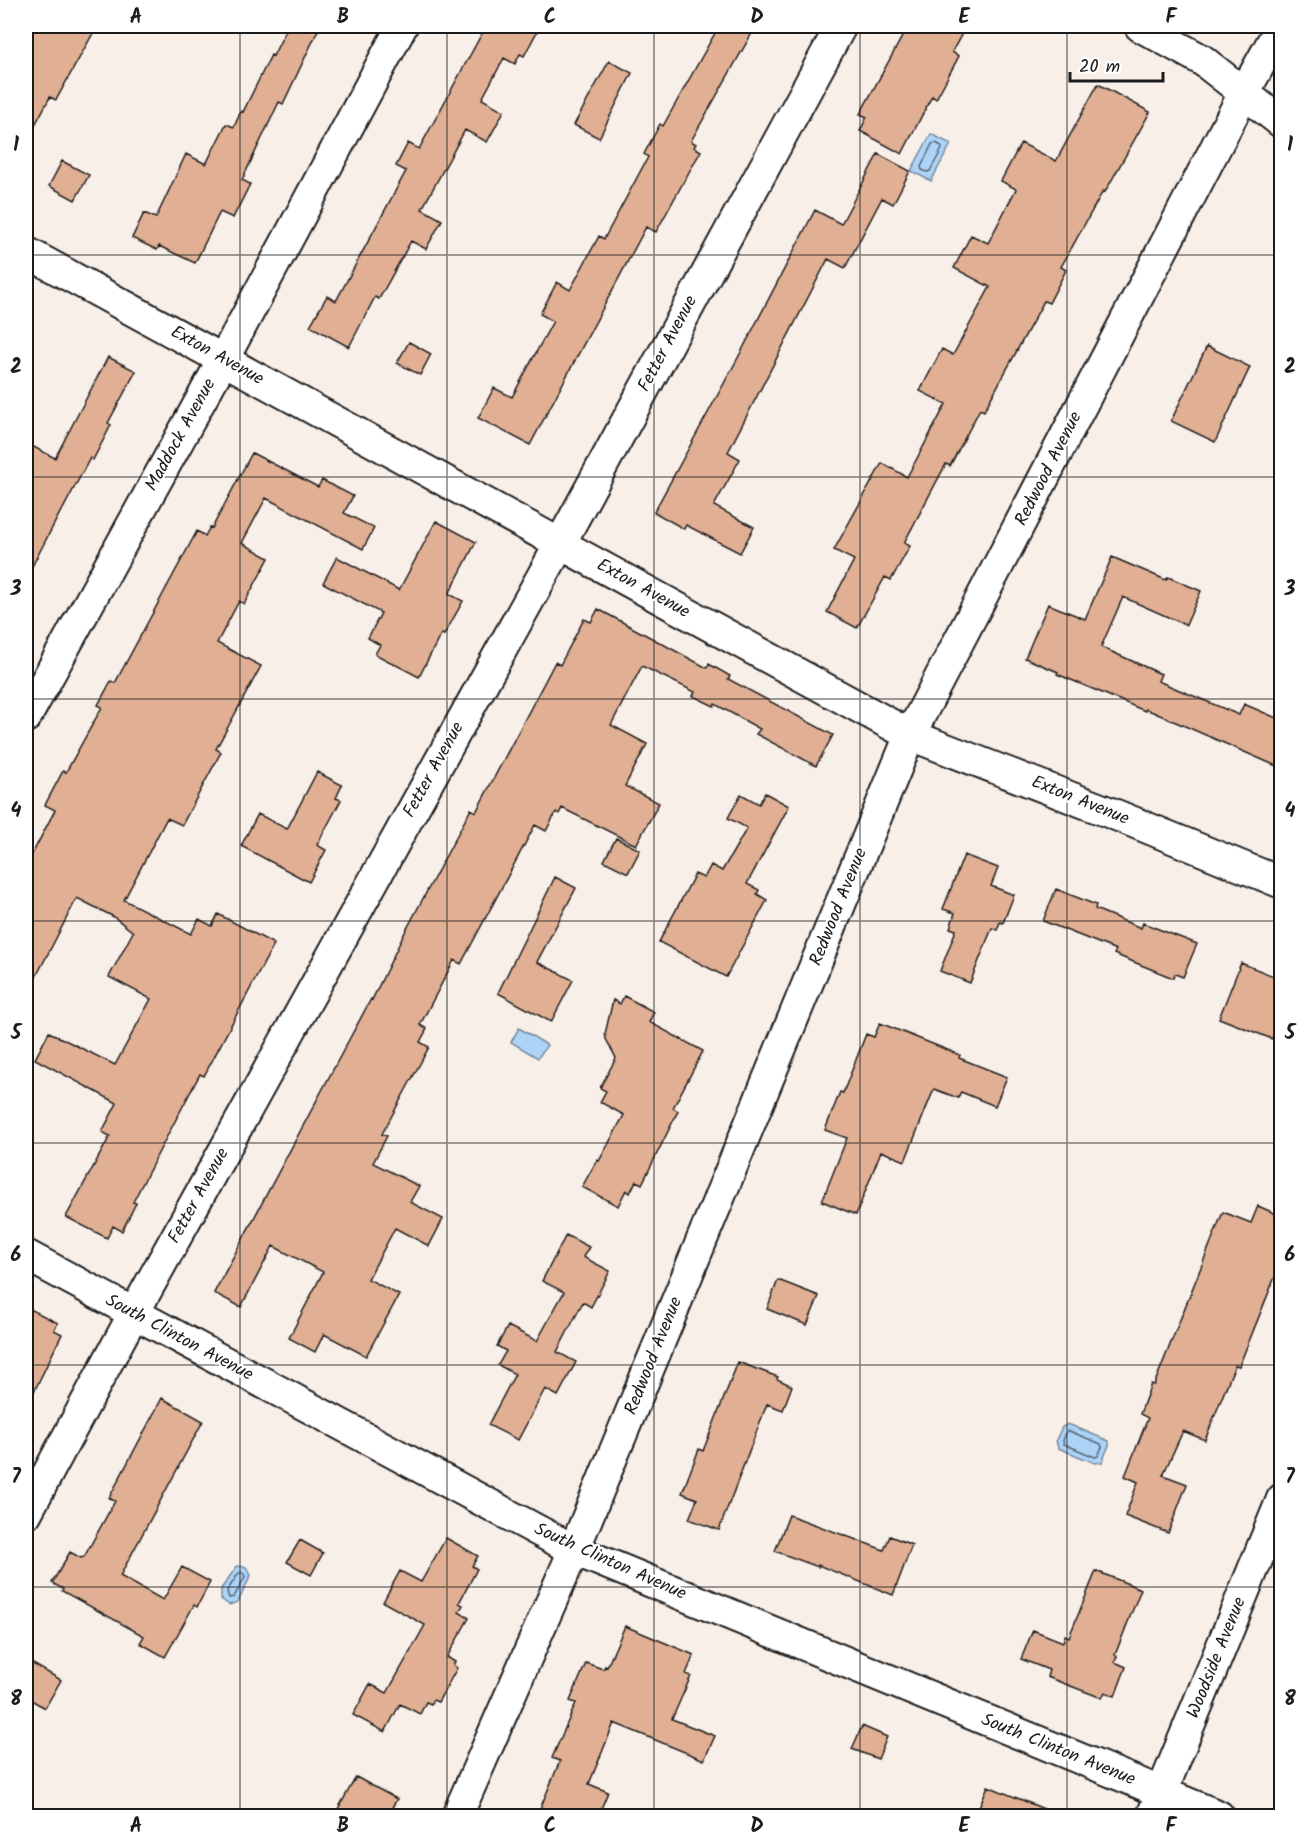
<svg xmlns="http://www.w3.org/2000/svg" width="1307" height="1842" font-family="Kalam,sans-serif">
<rect width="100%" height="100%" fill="#f9efe9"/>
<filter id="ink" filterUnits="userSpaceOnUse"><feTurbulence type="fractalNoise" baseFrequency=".0167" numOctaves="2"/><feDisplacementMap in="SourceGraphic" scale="12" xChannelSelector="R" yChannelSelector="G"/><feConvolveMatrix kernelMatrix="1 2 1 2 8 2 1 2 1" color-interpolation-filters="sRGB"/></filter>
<g filter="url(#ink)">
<!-- water -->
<path fill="#add3f6" stroke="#738a9f" stroke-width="1.5" d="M931 134 951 144 931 181 911 171Z
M519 1028 547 1045 538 1058 511 1042Z
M1068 1424 1109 1441V1445L1102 1462 1095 1463 1058 1448 1056 1440 1062 1427Z
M237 1566 246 1567 251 1575 238 1602 229 1605 221 1599V1589Z"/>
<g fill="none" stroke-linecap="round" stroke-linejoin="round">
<!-- shore -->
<path stroke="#566573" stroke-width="1.5" d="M936 143 941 146 942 149 930 171 927 172 922 170 921 167 932 144Z
M1069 1431 1101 1444 1102 1447 1098 1456 1095 1457 1064 1444 1063 1441 1066 1432Z
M241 1572 244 1574 245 1577 234 1597 229 1598 227 1591 238 1574Z"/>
</g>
<!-- building -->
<path fill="#e1af93" stroke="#1c1c1c" stroke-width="1.5" d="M26 26H97L56 100 50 97 26 142Z
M288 26H320L283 104 279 102 242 180 250 184 233 218 220 212 195 263 159 246 157 250 132 238 144 213 156 218 186 154 206 164 226 124 234 127 241 111 243 112 271 55 273 56Z
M486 26H540L524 56 520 54 515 64 504 58 482 99 504 111 487 142 465 130 422 209 442 220 426 249 411 241 379 299 375 297 349 347 310 326 327 296 336 301 406 171 396 166 408 143 419 149Z
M719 26H756L691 141 696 144 694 147 701 151 689 172 656 232 646 227 530 445 478 418 494 388 512 397 553 321 540 314 557 282 570 290 599 236 604 239 648 157 644 154 660 124 663 126Z
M908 26H966L952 52 959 56 936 99 932 96 902 154 860 131 867 117 860 114Z
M609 61 632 73 599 138 574 125Z
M1098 84 1150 112 1105 192 1103 191 1061 267 1066 270 1049 303 1044 301 984 411 980 409 950 466 946 464 904 543 910 546 891 580 885 577 857 628 827 612 854 560 834 550 882 463 907 477 946 404 920 391 942 349 953 355 990 287 954 268 971 235 988 243 1016 189 1001 181 1021 143 1056 161Z
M878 154 910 171 893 204 882 198 845 268 828 259 728 452 740 459 714 506 754 527 740 553 686 525 684 529 654 512 740 354 815 210 841 224Z
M62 161 89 175 75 200 49 186Z
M409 342 431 354 420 375 397 363Z
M1207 346 1250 367 1215 442 1171 421Z
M108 357 136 371 108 423 111 425 93 460 90 458 63 509H62L26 578V443L55 458Z
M252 453 318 487 322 480 353 496 344 513 374 528 363 549 266 498 242 543 269 558 244 604 239 601 217 643 261 666 216 749 221 752 182 825 167 818 124 900 191 934 199 919 212 926 218 914 274 944 204 1076 200 1074 164 1142 133 1202 136 1203 122 1231 113 1226 107 1238 66 1217 110 1136 102 1132 117 1103 35 1059 49 1032 115 1065 151 999 109 977 133 932 114 917 77 898 26 996V866L55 810 45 805 63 771 66 772 102 707 98 705 111 681 115 683 197 531 205 536 210 527 212 528Z
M436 521 476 542 449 594 463 601 444 635 441 634 419 677 375 654 380 645 368 638 381 613 323 583 337 557 399 590Z
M1112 557 1166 580 1168 577 1201 591 1186 625 1123 597 1101 647 1161 674 1158 681 1239 715 1244 704 1281 720V768L1146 709 1145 711 1057 674 1058 672 1025 658 1048 604 1085 619Z
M598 609 707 668 709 664 730 676 728 679 833 735 816 766 756 734 760 729 715 704 714 706 693 696 695 692 642 666 611 725 647 744 625 786 659 803 636 845 562 808 559 814 556 812 546 831 535 825 461 964 454 960 420 1025 427 1029 420 1042 429 1047 382 1134 387 1136 373 1163 419 1186 410 1202 443 1219 429 1246 395 1228 368 1279 399 1295 366 1356 324 1334 315 1352 289 1338 323 1272 273 1246 241 1307 214 1293 344 1049 371 999 372 1000 404 934 471 809 476 812 555 662 560 665 584 619 591 622Z
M317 772 342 785 336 798 341 800 317 845 326 850 309 882 241 846 258 814 287 829Z
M765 793 789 806 747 884 759 890 757 894 767 900 726 977 659 942 695 874 704 878 711 865 722 871 747 828 728 818 741 794 759 804Z
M616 838 640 850 628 873 604 861Z
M964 855 998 868 991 886 1014 895 1003 923 1000 922 997 930 992 928 970 983 940 971 956 930 950 928 955 913 943 909Z
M555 877 576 888 537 962 573 980 551 1022 498 993Z
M1056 889 1096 905 1095 909 1141 928 1143 923 1197 944 1183 977 1175 974 1173 978 1114 954 1116 950 1043 921Z
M1241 963 1281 979V1015L1272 1039 1219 1018Z
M624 996 654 1012 649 1022 703 1051 673 1108 678 1111 642 1184 636 1181 630 1193 626 1190 618 1206 582 1187 597 1160 599 1161 624 1115 600 1102 606 1091 600 1088 616 1058 606 1039 605 1034 613 1000 620 1004Z
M880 1023 960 1055 959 1058 1007 1077 995 1106 961 1092 958 1098 934 1089 905 1161 881 1151 856 1215 822 1201 847 1138 825 1130 840 1092 843 1093 866 1034 874 1037Z
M1258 1206 1281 1216V1262L1239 1366 1235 1365 1205 1440 1183 1431 1163 1475 1187 1484 1168 1533 1125 1516 1138 1482 1125 1476 1148 1418 1140 1414 1151 1384 1154 1385 1223 1212 1251 1223Z
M566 1235 589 1247 583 1257 610 1271 591 1307 583 1302 557 1352 576 1362 558 1396 545 1389 518 1440 488 1425 515 1374 498 1365 506 1351 497 1346 508 1326 537 1341 564 1292 542 1281Z
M778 1280 819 1296 807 1325 767 1309Z
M26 1307 58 1323 54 1330 62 1334 26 1408Z
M738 1362 778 1377 777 1379 792 1386 783 1410 767 1404 719 1530 689 1519 697 1499 682 1493 699 1449 703 1451Z
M162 1398 203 1421 120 1576 163 1600 182 1567 210 1582 197 1607 194 1605 165 1657 140 1643 144 1636 62 1591 63 1589 52 1583 70 1552 81 1558 84 1557 115 1501 109 1498Z
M789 1515 884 1550 890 1536 912 1545 893 1595 818 1565V1567L775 1551Z
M446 1538 478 1556 472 1566 477 1569 459 1603 463 1605 459 1612 469 1618 447 1657 455 1662 453 1665 457 1668 438 1702 433 1700 431 1704 426 1702 420 1714 400 1704 385 1732 353 1715 370 1684 387 1693 425 1625 383 1602 400 1571 421 1582Z
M300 1540 323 1553 311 1575 287 1562Z
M1096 1571 1141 1589 1115 1655 1117 1656 1115 1662 1126 1667 1115 1696 1105 1692 1102 1698 1047 1677 1049 1670 1021 1659 1033 1630 1063 1642 1065 1635 1069 1637Z
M625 1626 694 1655 686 1674 691 1676 672 1719 715 1736 704 1760 614 1723 589 1784 608 1792 598 1816H537L560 1761 552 1758 576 1703 570 1701 586 1663 603 1669 605 1666 607 1667Z
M26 1660 61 1680 45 1708 26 1697Z
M862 1726 887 1737 878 1759 852 1749Z
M356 1777 397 1799 387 1816H334Z
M988 1786 1061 1816H975Z"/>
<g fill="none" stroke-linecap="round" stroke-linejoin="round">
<!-- street casing -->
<g stroke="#1c1c1c" stroke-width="34">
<path id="street" d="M1140 26 1202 60 1282 123
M26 252 910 735 1116 815 1282 883
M26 717 223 360 402 26
M26 1255 574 1550 1219 1816
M26 1514 134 1313 560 544 841 26
M457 1816 574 1550 910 735 1244 93 1281 26
M1152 1816 1282 1499"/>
</g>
<!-- street -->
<use href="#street" stroke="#fff" stroke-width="30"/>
</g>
</g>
<!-- grid -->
<path fill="none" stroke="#1c1c1c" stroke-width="1.5" stroke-opacity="0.55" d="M240 26V1816M447 26V1816M654 26V1816M860 26V1816M1067 26V1816M26 255H1282M26 477H1282M26 699H1282M26 921H1282M26 1143H1282M26 1365H1282M26 1587H1282"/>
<g text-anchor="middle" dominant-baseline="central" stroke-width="4.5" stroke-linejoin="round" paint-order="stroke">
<!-- street labels -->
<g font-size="18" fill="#1c1c1c" stroke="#fff">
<text transform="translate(668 344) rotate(-62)">Fetter Avenue</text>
<text transform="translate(217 356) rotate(29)">Exton Avenue</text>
<text transform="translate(181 435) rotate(-61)">Maddock Avenue</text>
<text transform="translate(1049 469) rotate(-63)">Redwood Avenue</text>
<text transform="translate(643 589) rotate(29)">Exton Avenue</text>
<text transform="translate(434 770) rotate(-61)">Fetter Avenue</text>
<text transform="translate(1080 801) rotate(22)">Exton Avenue</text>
<text transform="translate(839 907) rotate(-68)">Redwood Avenue</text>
<text transform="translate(199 1196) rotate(-61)">Fetter Avenue</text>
<text transform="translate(179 1338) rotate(28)">South Clinton Avenue</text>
<text transform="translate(654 1356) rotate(-68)">Redwood Avenue</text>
<text transform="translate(610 1562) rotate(24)">South Clinton Avenue</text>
<text transform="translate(1217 1658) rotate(-68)">Woodside Avenue</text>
<text transform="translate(1058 1750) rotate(22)">South Clinton Avenue</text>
</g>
</g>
<!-- margin -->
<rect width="1307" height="1842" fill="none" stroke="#fff" stroke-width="66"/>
<!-- scale -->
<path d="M1070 72v9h93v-9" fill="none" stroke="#1c1c1c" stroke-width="3"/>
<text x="1079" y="72" font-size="18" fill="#1c1c1c" stroke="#ffffff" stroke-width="4.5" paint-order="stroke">20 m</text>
<rect x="33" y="33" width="1241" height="1776" fill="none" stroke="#1c1c1c" stroke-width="2"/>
<g font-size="20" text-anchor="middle" font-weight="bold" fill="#1c1c1c">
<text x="136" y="23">A</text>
<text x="343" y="23">B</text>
<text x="550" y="23">C</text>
<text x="757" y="23">D</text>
<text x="964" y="23">E</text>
<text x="1171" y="23">F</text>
<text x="16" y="151">1</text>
<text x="1290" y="151">1</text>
<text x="16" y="373">2</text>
<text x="1290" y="373">2</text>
<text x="16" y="595">3</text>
<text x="1290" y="595">3</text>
<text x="16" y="817">4</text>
<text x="1290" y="817">4</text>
<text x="16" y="1039">5</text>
<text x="1290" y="1039">5</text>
<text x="16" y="1261">6</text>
<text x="1290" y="1261">6</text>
<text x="16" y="1483">7</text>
<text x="1290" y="1483">7</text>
<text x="16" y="1705">8</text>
<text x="1290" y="1705">8</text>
<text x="136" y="1832">A</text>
<text x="343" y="1832">B</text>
<text x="550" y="1832">C</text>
<text x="757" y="1832">D</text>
<text x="964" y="1832">E</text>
<text x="1171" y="1832">F</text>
</g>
</svg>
